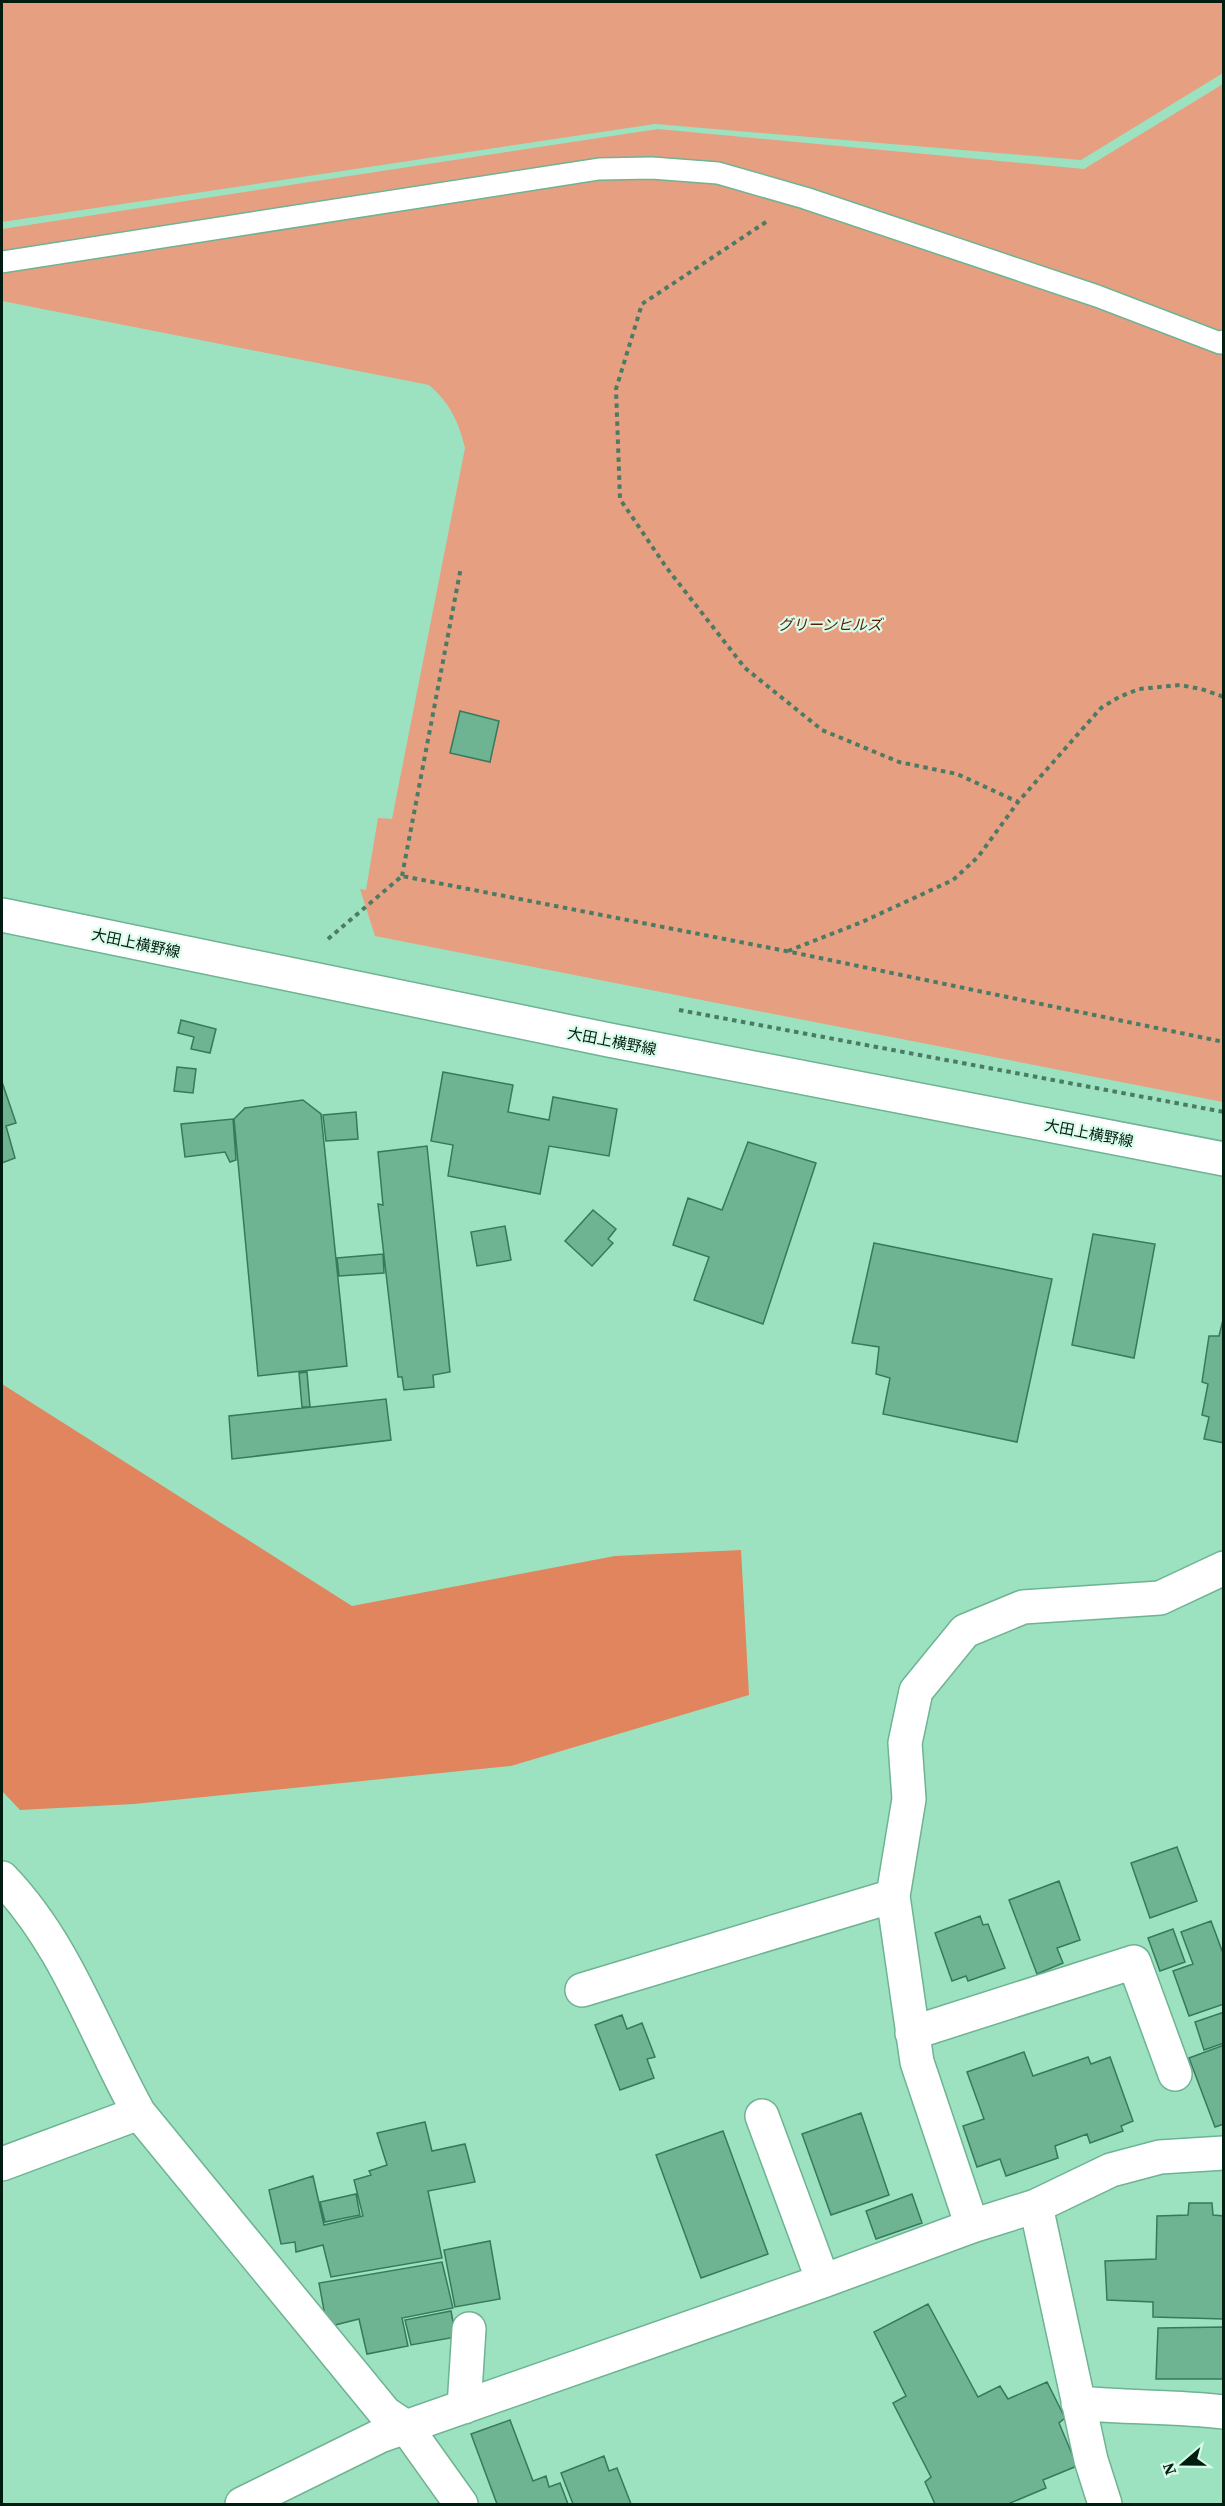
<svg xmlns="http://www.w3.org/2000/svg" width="1225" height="2506" font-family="'Source Serif 4','Noto Sans JP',serif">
<rect width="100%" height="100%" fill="#9ce2c0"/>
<!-- green -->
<path fill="#e79f82" d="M2 2H1223V73L1081 160 655 124 2 222Z
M1223 84V1102L375 936 360 889 366 890 378 818 392 819 465 448C459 422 449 402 429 385L2 301V229L658 129 1084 169Z"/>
<!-- forest -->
<path fill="#e1855e" d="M2 1384 352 1606 615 1556 741 1550 749 1695 511 1766 134 1804 20 1810 2 1791Z"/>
<!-- building -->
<path fill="#6eb392" stroke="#357a5c" stroke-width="1.5" d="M460 711 499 721 490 762 450 753Z
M181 1020 216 1029 210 1053 191 1049 194 1037 178 1033Z
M177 1067 196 1069 193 1093 174 1091Z
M443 1072 513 1085 508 1112 549 1120 553 1097 617 1109 609 1156 549 1146 540 1194 448 1176 453 1145 431 1141Z
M2 1082 16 1123 6 1126 15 1158 2 1163Z
M303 1100 321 1114 347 1366 258 1376 234 1119 245 1108Z
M356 1112 358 1139 326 1141 323 1115Z
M233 1119 236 1160 230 1162 225 1152 185 1157 181 1124Z
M748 1142 816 1163 763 1324 694 1300 709 1257 673 1245 688 1198 722 1210Z
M427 1146 450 1372 433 1375 434 1387 404 1390 402 1377H398L378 1204 383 1205 378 1152Z
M593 1210 616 1229 608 1239 613 1243 592 1266 565 1241Z
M505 1226 511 1260 477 1266 471 1232Z
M1093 1234 1155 1244 1134 1358 1072 1345Z
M874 1243 1052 1279 1017 1442 883 1414 890 1378 876 1374 879 1347 852 1343Z
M383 1254 384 1273 339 1276 337 1258Z
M1223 1320H1224V1443L1204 1439 1209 1417 1202 1415 1208 1384 1202 1382 1209 1336H1219Z
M307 1372 310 1407H302L299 1373Z
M386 1399 391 1440 232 1459 229 1416Z
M1177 1847 1197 1901 1150 1918 1131 1863Z
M1059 1881 1080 1940 1057 1948 1063 1963 1037 1974 1009 1900Z
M980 1916 983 1925 988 1924 1005 1968 968 1981 966 1976 952 1981 935 1933Z
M1211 1921 1224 1956V2004L1189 2016 1173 1971 1193 1964 1181 1932Z
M1173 1929 1185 1962 1160 1971 1148 1938Z
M1224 2012V2043L1204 2050 1195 2022Z
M622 2015 627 2029 642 2023 655 2057 647 2059 654 2078 620 2090 595 2025Z
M1224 2045V2124L1215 2127 1189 2058Z
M1024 2052 1033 2076 1088 2057 1091 2064 1110 2057 1133 2121 1121 2126 1123 2131 1090 2143 1087 2134 1055 2146 1058 2158 1006 2176 1000 2159 977 2167 963 2126 984 2119 967 2072Z
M861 2113 889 2195 831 2215 802 2134Z
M425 2122 432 2151 465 2144 475 2182 428 2191 442 2258 331 2277 323 2245 296 2252 295 2242 281 2244 269 2190 313 2176 324 2225 363 2216 354 2180 371 2175 369 2171 387 2165 377 2133Z
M723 2131 768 2254 701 2278 656 2155Z
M356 2194 360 2215 325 2222 320 2202Z
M912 2194 922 2223 876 2239 866 2211Z
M1189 2203H1212L1213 2215 1224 2216V2319L1153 2317V2302L1107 2300 1105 2261 1156 2259 1157 2216 1188 2215Z
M490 2241 500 2299 455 2307 444 2250Z
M442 2262 453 2308 402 2318 408 2346 367 2354 359 2319 327 2327 319 2283Z
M928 2304 978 2397 1000 2386 1008 2399 1047 2382 1065 2418 1059 2423 1077 2466 1043 2480 1046 2488 1008 2504H935L925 2482 931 2477 893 2403 906 2396 874 2332Z
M451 2311 456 2337 411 2345 405 2320Z
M1224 2327V2379H1156L1158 2328Z
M510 2420 533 2481 546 2476 549 2487 560 2483 568 2504H497L471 2434Z
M604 2456 609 2471 617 2468 631 2504H573L561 2473Z"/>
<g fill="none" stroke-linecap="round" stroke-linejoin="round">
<!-- lane casing -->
<g stroke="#6eb392" stroke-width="24">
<path id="lane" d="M2 262 599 169 652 168 718 173 805 198 1097 296 1220 343 1224 341"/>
</g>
<!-- street casing -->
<g stroke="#6eb392" stroke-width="36">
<path id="street" d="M2 1878C66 1944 95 2034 139 2113L385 2413 406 2427 461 2504
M582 1990 893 1896
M912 2033 1134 1962 1175 2074
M762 2116 823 2281
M2 2164 139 2113
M1036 2206 1091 2460 1105 2504
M972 2226 917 2062 893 1896 909 1799 905 1743 916 1691 965 1631 1023 1607 1160 1598 1224 1568
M1078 2403C1127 2408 1175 2406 1224 2412
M464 2407 469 2329
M242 2504 380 2436 823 2281 972 2226 1036 2206 1111 2170 1160 2157 1224 2153"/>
</g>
<!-- secondary casing -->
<g stroke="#6eb392" stroke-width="36">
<path id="secondary" d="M2 915 609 1040 1224 1159"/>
</g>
<!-- path -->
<path stroke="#4c7b65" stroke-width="4" stroke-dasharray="4.5 4.5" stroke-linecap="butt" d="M766 222 642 304 616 389 620 499 666 567 745 668 822 730 899 762 957 774 1018 802
M402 876 461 567
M328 939 402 876 786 951 1224 1042
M788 951 862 922 953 880 978 857 1018 802 1101 708 1119 697 1139 689 1180 685 1201 689 1224 697
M679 1010 1224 1112"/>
<!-- lane -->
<use href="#lane" stroke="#fff" stroke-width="21"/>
<!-- street -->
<use href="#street" stroke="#fff" stroke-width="33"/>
<!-- secondary -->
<use href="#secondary" stroke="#fff" stroke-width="33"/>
</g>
<g text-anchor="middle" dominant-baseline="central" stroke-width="4.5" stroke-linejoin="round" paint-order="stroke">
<!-- park labels -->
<g font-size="15" font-style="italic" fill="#581e01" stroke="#d9fbe9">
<text x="830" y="624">グリーンヒルズ</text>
</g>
<!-- street labels -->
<g font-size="15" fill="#011c10" stroke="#d9fbe9">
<text transform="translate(136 943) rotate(12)">大田上横野線</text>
<text transform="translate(612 1041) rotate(11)">大田上横野線</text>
<text transform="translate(1089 1133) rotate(11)">大田上横野線</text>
</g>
</g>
<!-- border -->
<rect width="1225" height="2506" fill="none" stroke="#011c10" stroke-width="6"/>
<!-- north arrow -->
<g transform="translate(1183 2464) rotate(250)" stroke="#d9fbe9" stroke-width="4.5" paint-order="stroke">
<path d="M0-4.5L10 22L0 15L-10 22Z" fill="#011c10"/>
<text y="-9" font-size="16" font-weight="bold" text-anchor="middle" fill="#011c10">N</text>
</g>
</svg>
